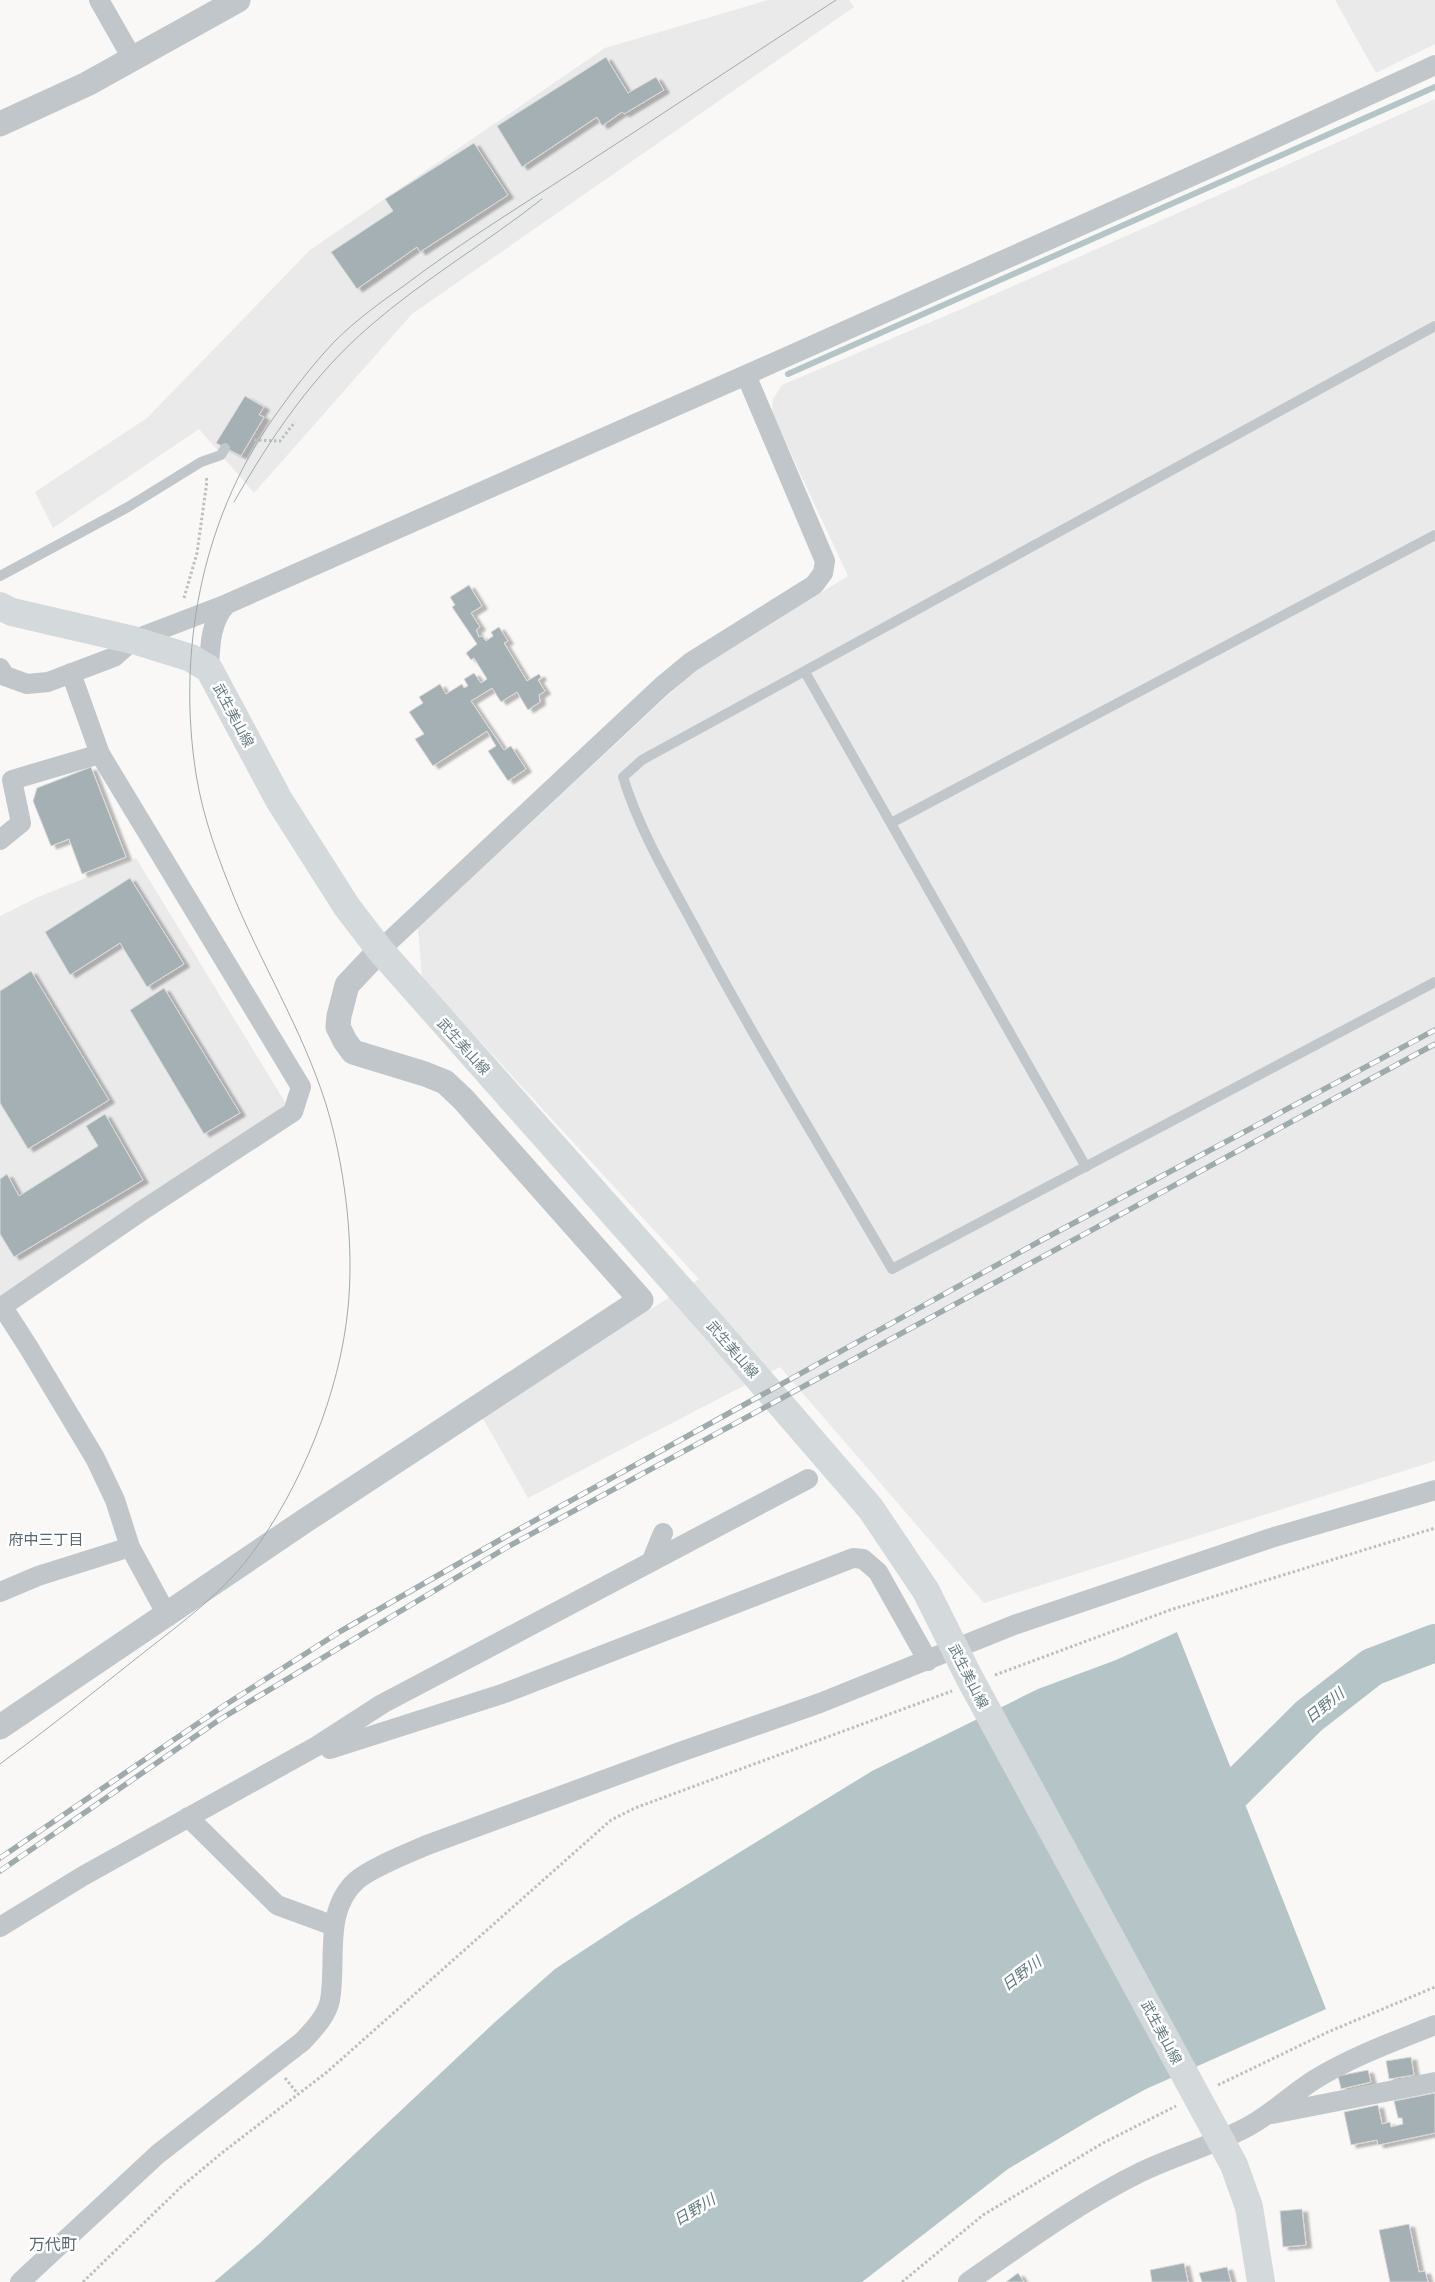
<svg xmlns="http://www.w3.org/2000/svg" width="1435" height="2282" font-family="Lato,'Noto Sans JP',sans-serif">
<defs>
<filter id="shadow"><feDropShadow dx="5.5" dy="3" stdDeviation="1" flood-color="#0004"/></filter>
</defs>
<rect width="100%" height="100%" fill="#f9f8f6"/>
<!-- built -->
<path fill="#eaeaea" d="M768 0H849L854 7 412 314 254 493 199 429 53 528 35 492 147 418 310 250 605 48Z
M1335 0H1435V44L1376 73Z
M1435 99V1461L984 1603 780 1367 528 1498 481 1415 699 1279 422 978 418 928 694 671 848 576 772 413 773 399 782 385 959 310Z
M136 858 288 1107 0 1300V916L38 897Z"/>
<!-- water -->
<path fill="#b5c5c7" d="M1177 1632 1326 2009 1146 2089 1095 2117 1008 2169 862 2282H214L260 2243 495 2022 555 1969 631 1919 872 1771 1038 1689 1116 1660Z"/>
<g fill="none" stroke-linecap="round" stroke-linejoin="round">
<!-- stream -->
<path stroke="#b5c5c7" stroke-width="6" d="M788 374 1435 87"/>
<!-- river -->
<path stroke="#b5c5c7" stroke-width="38" d="M1201 1823 1309 1716 1372 1667 1435 1643"/>
</g>
<!-- building -->
<path fill="#a4b0b4" stroke="#dbdad9" filter="url(#shadow)" d="M606 57 628 93 656 77 664 90 624 114 622 112 602 126 597 117 522 167 497 126Z
M474 143 508 195 420 252 417 247 357 289 331 252 393 211 385 199Z
M245 396 264 407 259 415 264 417 241 456 216 443Z
M469 585 482 606 471 613 480 627 476 630 479 637 482 636 486 641 493 636 491 632 499 627 508 641 504 643 527 681 539 674 541 677 538 680 545 691 539 695 540 702 528 710 517 692 501 702 492 688 471 701 504 750 511 746 526 769 508 781 488 751 496 746 487 731 433 766 415 739 424 734 409 712 423 703 419 697 440 684 446 694 462 684 464 688 468 686 464 679 474 673 481 683 487 679 474 658 471 660 466 653 477 644 452 607 455 605 450 597Z
M91 767 126 857 82 874 69 839 51 846 33 801 37 788Z
M130 878 184 964 147 987 120 943 70 975 45 932Z
M31 971 109 1100 28 1149 0 1103V991Z
M164 988 240 1113 204 1134 130 1010Z
M105 1114 143 1180 14 1257 0 1234V1179L7 1174 19 1196 98 1146 86 1126Z
M1411 2057 1414 2075 1389 2079 1386 2061Z
M1368 2070 1371 2082 1341 2089 1338 2076Z
M1435 2093V2133L1378 2145 1377 2140 1351 2145 1344 2112 1378 2105 1382 2124 1390 2122 1391 2127 1403 2124 1402 2118H1398L1394 2101Z
M1302 2209 1306 2245 1283 2247 1280 2211Z
M1409 2224 1419 2272 1425 2271 1428 2282H1390L1379 2230Z
M1184 2263 1188 2282H1152L1150 2270Z
M1227 2267 1231 2282H1202L1199 2273Z
M1018 2273 1024 2282H1006Z"/>
<g fill="none" stroke-linecap="round" stroke-linejoin="round">
<!-- path -->
<path stroke="#babfc1" stroke-width="3" stroke-dasharray="2.5 2.5" stroke-linecap="butt" d="M254 440 280 441 295 422
M184 598 197 553 207 481 206 477
M995 1675 1170 1610 1435 1528
M285 2078 298 2094
M1218 2085 1328 2032 1435 1987
M83 2282 181 2187 223 2152 327 2072 611 1820 635 1808 952 1691
M902 2282 983 2215 1103 2143 1176 2106"/>
<!-- service -->
<path stroke="#c0c6c9" stroke-width="10" d="M1435 326 642 760 623 777C639 829 667 876 693 924 755 1041 825 1154 892 1269L1435 982
M0 576 128 507 201 462 221 455 225 448
M805 672 1086 1167
M891 823 1435 535"/>
<!-- minor -->
<path stroke="#c0c6c9" stroke-width="20" d="M99 0 132 58
M0 668 5 676 27 684 48 682 114 657 133 640 227 604 746 375 1221 163 1435 65
M209 669C210 647 210 621 227 604
M0 840 21 823 12 780 100 754
M380 950 662 686 691 662 814 585 823 573 825 561 746 375
M2 1306 29 1348 95 1458 115 1500 130 1547 167 1615
M0 1308 143 1210 293 1112 301 1087 100 754 71 673
M652 1560 663 1533
M0 1592 38 1576 130 1547
M325 1741 330 1749 502 1694 853 1558 863 1559 878 1572 928 1661
M188 1817 277 1905 334 1926
M0 1927 83 1876 317 1746 382 1704 808 1479
M1272 2114 1435 2082
M20 2282 158 2154 303 2041C313 2030 327 2016 330 2000 337 1961 323 1911 356 1881 370 1868 409 1853 427 1845L680 1752 820 1703 1014 1625 1271 1538 1435 1490
M968 2282C1024 2243 1080 2202 1141 2172 1176 2155 1215 2145 1249 2126 1273 2113 1292 2094 1314 2080 1351 2057 1395 2041 1435 2025"/>
<!-- tertiary -->
<path stroke="#c0c6c9" stroke-width="25" d="M0 124 87 84 238 0
M0 1727 306 1520 641 1300 463 1099 445 1082 425 1074 353 1052 345 1041 338 1027 339 1016 347 985 380 950"/>
<!-- primary -->
<path stroke="#d4d9dc" stroke-width="28" d="M0 606 12 612 133 640 191 658 209 669 279 800 347 907 380 950 713 1326 871 1509 926 1591 969 1677 1234 2165 1249 2207 1261 2282"/>
<!-- tram -->
<path stroke="#9faaad" stroke-width="1" d="M234 502C271 437 313 375 370 326 424 279 486 243 542 199
M0 1764C45 1731 89 1696 133 1661 173 1629 219 1597 250 1556 301 1488 340 1392 348 1308 354 1247 346 1177 330 1118 309 1042 267 975 236 902 219 861 203 818 196 774 177 653 201 522 272 420 291 393 312 365 335 341 356 320 381 302 405 285 459 244 516 209 573 172 661 115 748 57 836 0"/>
<!-- rail casing -->
<g stroke="#9faaad" stroke-width="5.5">
<path id="rail" d="M0 1858 225 1705 341 1631 505 1537 1042 1240 1435 1030
M0 1871 219 1720 509 1546 1435 1044"/>
</g>
<!-- rail -->
<use href="#rail" stroke="#fff" stroke-width="4" stroke-dasharray="11" stroke-linecap="butt"/>
</g>
<g text-anchor="middle" dominant-baseline="central" stroke-width="5" stroke-linejoin="round" paint-order="stroke">
<!-- street labels -->
<g font-size="14" fill="#647a81" stroke="#fff">
<text transform="translate(234 715) rotate(62)">武生美山線</text>
<text transform="translate(464 1046) rotate(48)">武生美山線</text>
<text transform="translate(733 1349) rotate(49)">武生美山線</text>
<text transform="translate(969 1676) rotate(63)">武生美山線</text>
<text transform="translate(1162 2032) rotate(62)">武生美山線</text>
</g>
<!-- neighbourhood labels -->
<g font-size="15" fill="#56676d" stroke="#fff">
<text x="46" y="1539">府中三丁目</text>
</g>
<!-- water labels -->
<g font-size="15" font-style="italic" fill="#5f797c" stroke="#fff">
<text transform="translate(1324 1705) rotate(-39)">日野川</text>
<text transform="translate(1021 1973) rotate(-37)">日野川</text>
<text transform="translate(694 2209) rotate(-31)">日野川</text>
</g>
<!-- quarter labels -->
<g font-size="16" fill="#56676d" stroke="#fff">
<text x="53" y="2243">万代町</text>
</g>
</g>
</svg>
